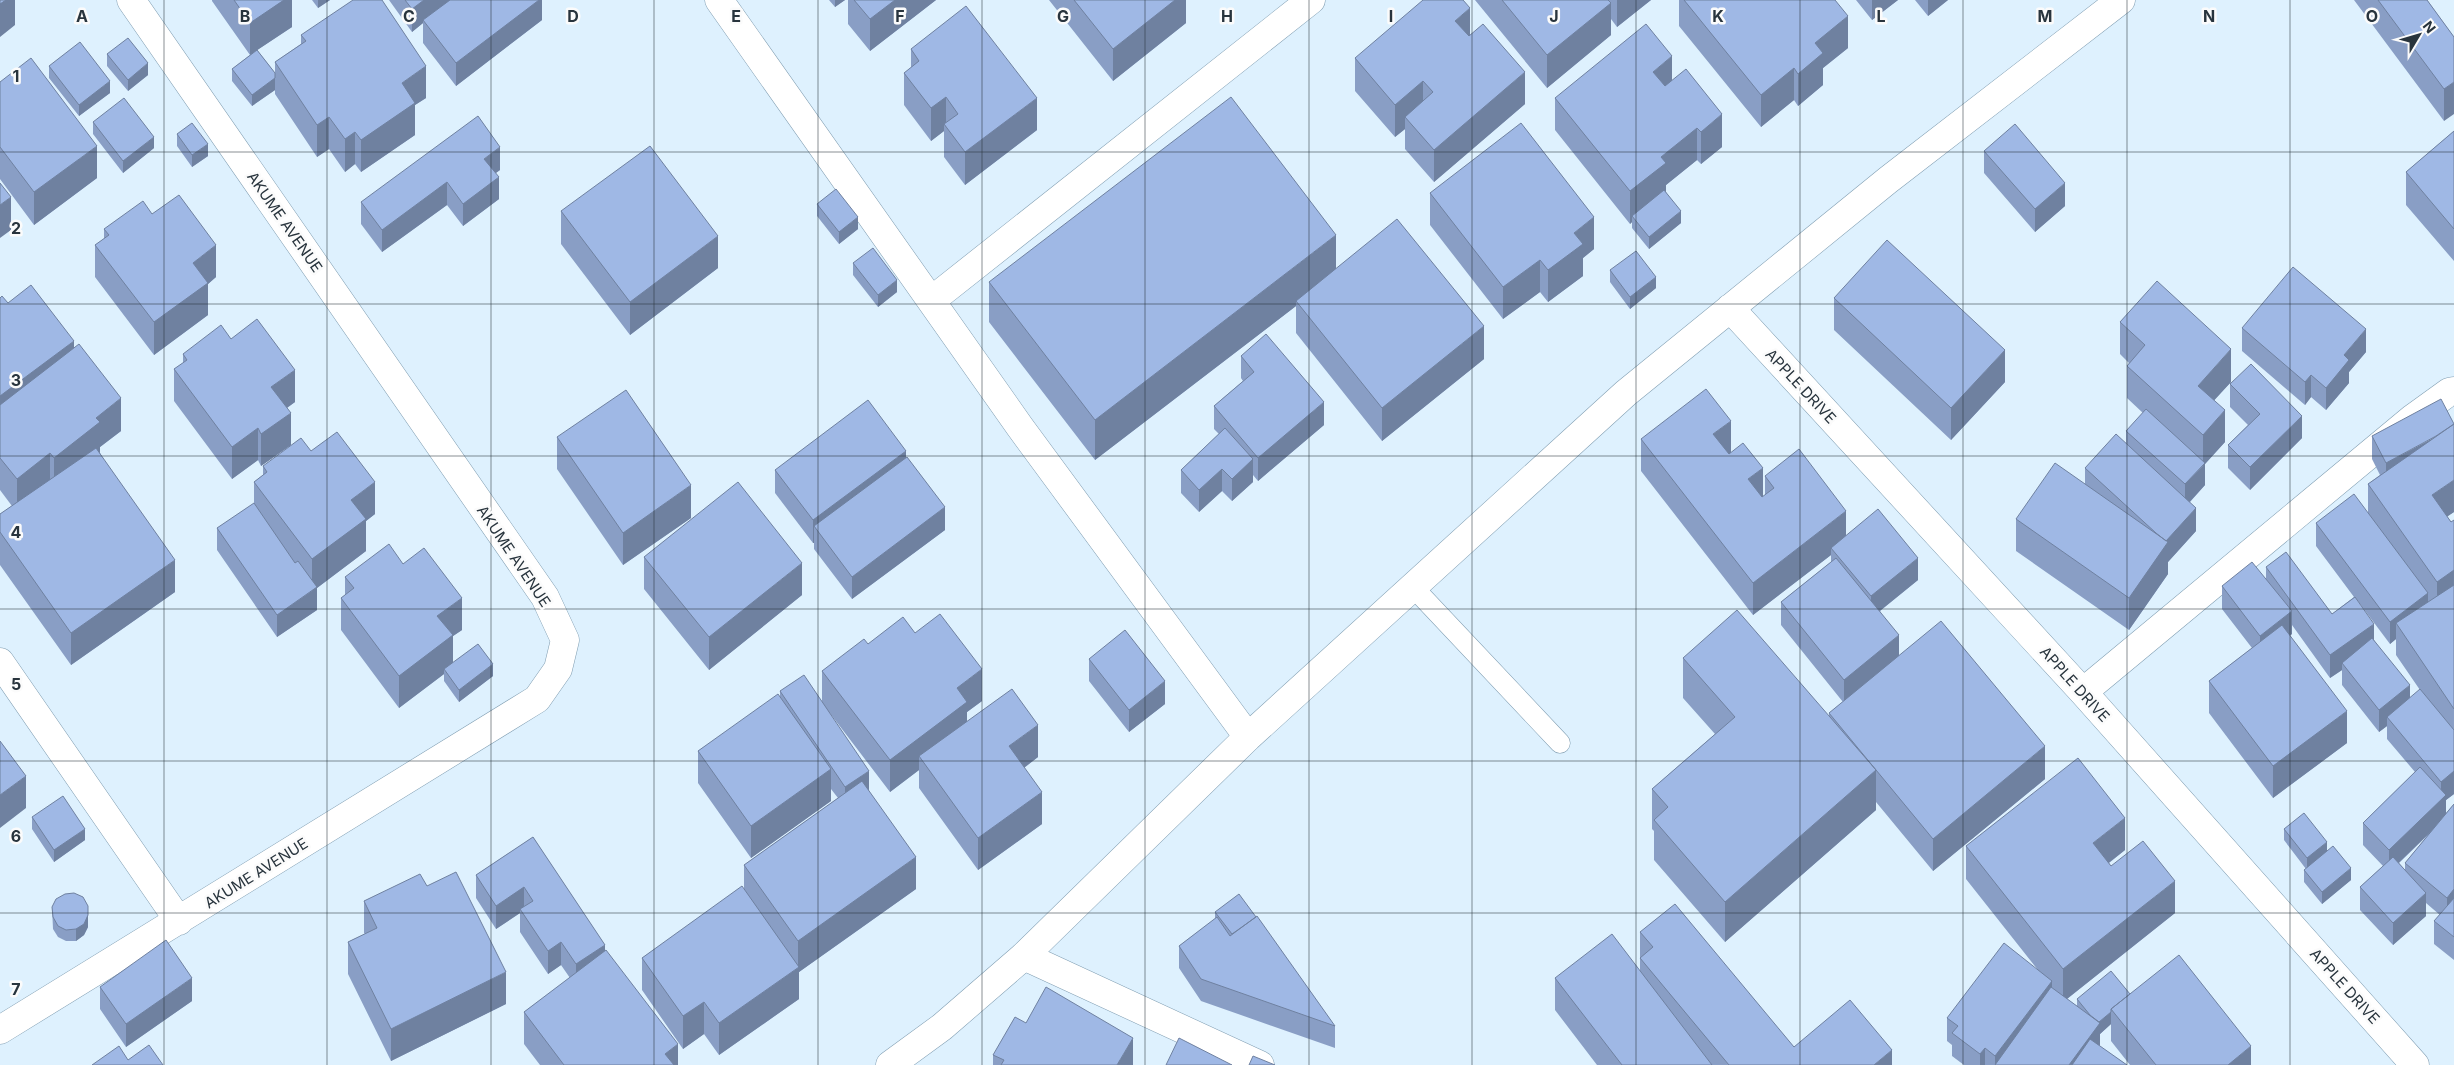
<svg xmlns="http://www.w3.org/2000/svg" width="2454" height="1065" font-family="Inter,sans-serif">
<rect width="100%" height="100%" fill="#def1fe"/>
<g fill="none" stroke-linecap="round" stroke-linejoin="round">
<!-- lane casing -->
<g stroke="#809eb2" stroke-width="21">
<path id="lane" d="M1413 587 1560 743"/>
</g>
<!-- street casing -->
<g stroke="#809eb2" stroke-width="29">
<path id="street" d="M719 0 1020 427 1248 737
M932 300 1311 0
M1730 308 2083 692 2415 1065
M0 662 179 921
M2083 692 2413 418 2449 392 2454 391
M1024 956 1260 1065
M0 1030 537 699 558 669 565 640 545 597 131 0
M890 1065 942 1027 1024 956 1248 737 1626 393 1888 180 2121 0"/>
</g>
<!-- lane -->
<use href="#lane" stroke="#fff" stroke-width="20"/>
<!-- street -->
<use href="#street" stroke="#fff" stroke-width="28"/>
</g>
<!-- wall -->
<path fill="#899ec5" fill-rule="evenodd" d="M212 0H292V27L257 50 275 73V62L301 44V35L426 98 415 105V135L361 172 355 164 345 172 329 149 317 157 275 94V90L252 106 232 81V69L250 55 212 1Z
M312 0H330L318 8Z
M389 0H542V20L456 86 423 43V23L412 32Z
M829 0H845L835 7Z
M848 0H936L870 51 848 24Z
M1049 0H1186V23L1113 81Z
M1475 0H1651L1617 27 1611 19V35L1547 88Z
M1679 0H1835L1848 48 1823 68V85L1798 106 1794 100 1761 127 1679 26Z
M1856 0H1898L1872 20Z
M1915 0H1948L1928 16Z
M2354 0H2427L2454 37 2444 121Z
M1470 35 1525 104 1434 182 1405 149V129L1395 137 1355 91V58Z
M911 49 1037 130 965 185 944 157V131L931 141 904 105V73L911 68Z
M107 54 148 75 128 91 107 66Z
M49 66 110 93 79 116 49 78Z
M1672 81 1722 147 1701 164 1697 160 1666 185V192L1681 223 1649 249 1632 228V222L1630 224 1555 130V98Z
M0 82 97 178 34 225 0 179Z
M93 122 154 148 123 173 93 134Z
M2454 131V261L2406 205V172Z
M177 134 208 156 192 167 177 146Z
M1984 151 2065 206 2035 232 1984 173Z
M500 170 496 173 499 199 463 226 447 205 382 252 361 224V202Z
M1430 193 1594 249 1583 258V276L1548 302 1540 292 1503 319 1430 225Z
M817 204 858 229 839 244 817 216Z
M561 211 718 268 630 335 561 244Z
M152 214 216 277 208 284V315L154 355 95 277V245L104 239V229Z
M853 263 897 292 878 307 853 275Z
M1336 269 1484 359 1382 441 1296 333V306L1095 460 989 322V282Z
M1610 270 1656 288 1630 309 1610 282Z
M0 298 74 348 121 431 100 447V453L175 592 71 665 0 565V514L12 506 0 490Z
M1834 298 2005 382 1951 440 1834 330Z
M2120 322 2231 382 2214 400 2225 442 2205 464V485L2190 502 2196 531 2168 562V574L2129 630 2016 551V519L2085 484V468L2126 443V431L2143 413 2127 398V366L2129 363 2120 354Z
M2242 328 2366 352 2349 372V383L2326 410 2311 397 2305 405 2242 351Z
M231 339 295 402 287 408 291 445 261 466 258 460 232 479 174 401V369L183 363V354Z
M1241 356 1324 425 1258 481 1253 475V482L1232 501 1222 491 1199 512 1181 493V470L1219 434 1214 429V406L1243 381 1241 378Z
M2230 384 2302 438 2250 490 2228 468V445L2248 425 2230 407Z
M2372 436 2454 512 2447 516 2451 522 2454 520V794L2446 800V813L2454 804V960L2434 944V921L2440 915 2426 903V916L2393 945 2360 910V887L2383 866 2363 845V823L2415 772 2387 739V726L2379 732 2342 685V670L2330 678 2292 625V634L2290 635 2347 743 2273 798 2209 713V681L2252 648 2222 609V586L2266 579V567L2332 614 2354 597 2316 546V523L2368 512V484L2380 475 2372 459ZM2357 600 2390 644 2396 639V655L2420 690 2410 698 2374 640ZM2428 835 2405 863V870L2399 863Z
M557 437 691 518 623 565 557 469Z
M1641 439 1731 453 1763 497 1765 495V476L1846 535 1918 580 1880 611 1899 655 2045 779 1933 871 1876 802V810L1725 942 1654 860V831L1652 829V789L1715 734 1683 698V658L1829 716V713L1843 702 1781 625V602L1831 562V555L1753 615 1641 471Z
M311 451 375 514 366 521V551L317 588V610L277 637 217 550V528L254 504V482L263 475V466Z
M906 458 945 530 852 599 814 549V543H813L775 493V470Z
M644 557 802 595 709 670 644 589Z
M403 564 462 630 453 636V663L493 676 459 702 444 681V674L399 708 341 630V598L345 595V577Z
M915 633 982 701 967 712V721L1038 757 1024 768 1042 824 978 870 919 788V770L890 792 829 712 869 791 916 889 799 972V999L719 1055 704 1034 683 1049 642 990V958L744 889V865L838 798 831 789V801L751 858 698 783V751L780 696V691L822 702V671L868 644Z
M1089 659 1165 704 1129 732 1089 681Z
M32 817 85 840 54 862 32 829Z
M2284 829 2327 851 2351 880 2322 904 2304 882V870L2306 869 2284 840Z
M533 837 605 951 678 1065H540L524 1044V1012L570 978 561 965 548 974 520 932V913L496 929 476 898V875Z
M1966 846 2125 850 2109 863 2111 866 2175 913 2067 999 2077 1006V999L2130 994 2251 1065H2130L2111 1041V1024L2100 1034 2099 1046 2127 1065H1964L1952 1056V1045L1947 1041V1018L2038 970 1966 879Z
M427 886 506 1004 391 1061 348 974V942L365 934 364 933V901Z
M52 907 88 927 84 935 76 941H66L58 937 53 929Z
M1215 912 1335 1026V1048L1201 1001 1179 968V946L1215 919Z
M1640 932 1794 1047 1892 1065H1597L1555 1010V978L1640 970Z
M100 987 192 1001 126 1047 100 1009Z
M1026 1023 1133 1065H993V1055Z"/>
<!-- shaded-wall -->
<path fill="#6f81a0" d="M0 0H15V25L0 37Z
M277 0H292V27L250 55V23Z
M318 0H330L318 8Z
M424 0H456L423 20V23L412 32V9Z
M539 0H542V20L456 86V63Z
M835 0H845L835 7Z
M895 0H936L870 51V19Z
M1175 0H1186V23L1113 81V49Z
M1617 0H1651L1617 27Z
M1872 0H1898L1872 20Z
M1928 0H1948L1928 16Z
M1611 3V35L1547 88V55Z
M1470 8V40L1455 21Z
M1848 16V48L1823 68V85L1798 106V74L1815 43Z
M1672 56V89L1653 104V72Z
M148 63V75L128 91V80Z
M426 66V98L415 105V135L361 172V140L402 83Z
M1794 68V100L1761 127V95Z
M1525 72V104L1434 182V150Z
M275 78V90L252 106V95Z
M110 81V93L79 116V105Z
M1423 81V114L1405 117V129L1395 137V105Z
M2454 82V114L2444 121V89Z
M946 97V127L944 124V131L931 141V108Z
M1037 98V130L965 185V152Z
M1722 114V147L1701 164V132Z
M329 117V149L317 157V125Z
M1697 128V160L1666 185V195L1632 216V222L1630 224V191L1661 157Z
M355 132V164L345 172V139Z
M154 137V148L123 173V161Z
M208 144V156L192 167V155Z
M97 146V178L34 225V192Z
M500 147V170L484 181V159Z
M499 177V199L463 226V204Z
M447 182V205L382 252V230Z
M2065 183V206L2035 232V209Z
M11 197V230L0 238V205Z
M1681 211V223L1649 249V237Z
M858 217V229L839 244V232Z
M1594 217V249L1583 258V276L1548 302V270L1574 233Z
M1336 235V275L1296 301V306L1095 460V420Z
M718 236V268L630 335V302Z
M216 245V277L208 284V315L154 355V322L193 263Z
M1540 260V292L1503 319V287Z
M1656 277V288L1630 309V297Z
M897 280V292L878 307V295Z
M1484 326V359L1382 441V408Z
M2366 329V352L2349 372V383L2326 410V388L2344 355Z
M74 341V374L0 429V396Z
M2231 349V382L2198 418V386Z
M2005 350V382L1951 440V408Z
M295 370V402L271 419V387Z
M2311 375V397L2305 405V382Z
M121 398V431L100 447V454L54 490V458L96 418Z
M1324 402V425L1258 481V458Z
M2225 410V442L2205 464V485L2185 507V484L2203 466V435Z
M291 413V445L261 466V434Z
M2302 416V438L2250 490V467Z
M1731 421V453L1713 467V434Z
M2454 427 2386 486V463Z
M258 428V460L232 479V447Z
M906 451V474L814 526V543H813V520Z
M50 453V485L17 511V479Z
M1253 459V482L1232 501V479Z
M1763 468V501L1748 479Z
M1222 469V491L1199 512V490Z
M2454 480V512L2432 527V495Z
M375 482V514L366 521V551L317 588V610L277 637V615L312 591V559L351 500Z
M691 485V518L623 565V533Z
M945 507V530L852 599V577Z
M2196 508V531L2168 562V574L2129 630V598L2165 542Z
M1846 511V543L1831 548V555L1753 615V583Z
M1918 558V580L1871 618V596Z
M175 560V592L71 665V633Z
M802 563V595L709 670V637Z
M2454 570V602L2437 615V582Z
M2428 593V616L2396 623V639L2390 644V622Z
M462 598V630L453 636V668L444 669V674L399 708V676L437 616Z
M2292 611V634L2260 659V636Z
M2374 624V647L2342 663V670L2330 678V655Z
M1899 635V658L1844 703V680Z
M493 664V676L459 702V690Z
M982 669V701L967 712V734L919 756V770L890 792V760L957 688Z
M1165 681V704L1129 732V710Z
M2410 685V707L2387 717V726L2379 732V710Z
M2347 711V743L2273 798V766Z
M1038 725V757L1009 779V746Z
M2045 746V779L1933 871V839Z
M831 769V801L751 858V826Z
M1876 770V810L1725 942V902Z
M869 771V794L845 810V787Z
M2454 771V794L2446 800V817L2389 872V850L2441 799V782Z
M26 776V808L0 828V795Z
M1042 792V824L978 870V838Z
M2125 818V850L2093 875V843Z
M85 829V840L54 862V850Z
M2327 842V854L2307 870V858Z
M916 857V889L799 972V999L719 1055V1023L798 968V941Z
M2351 868V880L2322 904V892Z
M2175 881V913L2063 1002V969Z
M524 887V910L520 909V913L496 929V906Z
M2454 889V912L2447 921V898Z
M2426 893V916L2393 945V923Z
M88 915V927L84 935 76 941V929Z
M561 942V965L548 974V951Z
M605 945V967L576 987V964Z
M506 972V1004L391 1061V1029Z
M192 978V1001L126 1047V1024Z
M2052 981V1004L1995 1065V1056Z
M704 1002V1034L683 1049V1016Z
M2111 1012V1024L2100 1034V1045L2086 1065H2069L2097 1024Z
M1133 1038V1065H1117Z
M678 1044V1065H665V1054Z
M2251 1046V1065H2228Z
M1985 1048V1065H1980V1054Z
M1892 1050V1065H1874Z"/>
<!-- building -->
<path fill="#9fb8e5" stroke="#6f81a0" d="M0 0H6L0 4Z
M234 0H284L250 23Z
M353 0H382L426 66 402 83 415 103 361 140 355 132 345 139 329 117 317 125 275 62 306 41 301 35Z
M405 0H424L412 9Z
M450 0H539L456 63 423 20Z
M854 0H895L870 19Z
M1074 0H1175L1113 49Z
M1423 0H1463L1470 8 1455 21 1469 36 1483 24 1525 72 1434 150 1405 117 1433 92 1423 81 1395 105 1355 58Z
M1502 0H1608L1611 3 1547 55Z
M1684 0H1835L1848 16 1815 43 1823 53 1798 74 1794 68 1761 95Z
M2378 0H2427L2454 37V82L2444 89Z
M966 6 1037 98 965 152 944 124 958 114 946 97 931 108 904 73 919 61 911 49Z
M1646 24 1672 56 1653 72 1665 86 1686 69 1722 114 1701 132 1697 128 1661 157 1666 163 1630 191 1555 98Z
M128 38 148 63 128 80 107 54Z
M80 42 110 81 79 105 49 66Z
M257 50 275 73V78L252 95 232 69Z
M31 58 97 146 34 192 0 147V82Z
M1231 97 1336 235 1095 420 989 282Z
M124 98 154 137 123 161 93 122Z
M478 116 500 147 484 159 499 177 463 204 447 182 382 230 361 202Z
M192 123 208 144 192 155 177 134Z
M1521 123 1594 217 1574 233 1583 244 1548 270 1540 260 1503 287 1430 193Z
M2015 124 2065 183 2035 209 1984 151Z
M2454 131V229L2406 172Z
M650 146 718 236 630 302 561 211Z
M0 183 11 197 0 205Z
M836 189 858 217 839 232 817 204Z
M1664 190 1681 211 1649 237 1632 216Z
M179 195 216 245 193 263 208 283 154 322 95 245 109 235 104 229 143 201 152 214Z
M1397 219 1484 326 1382 408 1296 301Z
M1887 240 2005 350 1951 408 1834 298Z
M873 248 897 280 878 295 853 263Z
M1636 251 1656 277 1630 297 1610 270Z
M2293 267 2366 329 2344 355 2349 360 2326 388 2311 375 2305 382 2242 328Z
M2157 281 2231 349 2198 386 2225 410 2203 435 2127 366 2145 345 2120 322Z
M31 285 74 341 0 396V298L2 296 8 303Z
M257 319 295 370 271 387 291 413 261 434 258 428 232 447 174 369 187 360 183 354 221 325 231 339Z
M1266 334 1324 402 1258 458 1214 406 1254 372 1241 356Z
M79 344 121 398 96 418 100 422 54 458 50 453 17 479 0 458V405Z
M2251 364 2302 416 2250 467 2228 445 2260 414 2230 384Z
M1706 389 1731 421 1713 434 1729 454 1743 443 1763 468 1748 479 1762 497 1774 488 1765 476 1799 449 1846 511 1753 583 1641 439Z
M626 390 691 485 623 533 557 437Z
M2441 399 2454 424 2436 436 2386 463 2372 436Z
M868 400 906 451 813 520 775 470Z
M2146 409 2205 463 2185 484 2126 431Z
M2454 424V480L2432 495 2451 522 2454 520V570L2437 582 2368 484Z
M1225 428 1253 459 1232 479 1222 469 1199 490 1181 470Z
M337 432 375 482 351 500 366 519 312 559 254 482 267 472 263 466 301 438 311 451Z
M2116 434 2196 508 2166 541 2156 533 2085 468Z
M96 448 175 560 71 633 0 532V514Z
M907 457 945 507 852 577 814 526Z
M2055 463 2168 542 2129 598 2016 519Z
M738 482 802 563 709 637 644 557Z
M2354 494 2428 593 2390 622 2316 523Z
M254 503 295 563 298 561 317 587 277 615 217 528Z
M1878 509 1918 558 1871 596 1831 548Z
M389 544 403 564 424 548 462 598 437 616 453 635 399 676 341 598 354 588 345 577Z
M2286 552 2332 614 2355 597 2374 624 2330 655 2266 567Z
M1836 558 1899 635 1844 680 1781 602Z
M2252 562 2292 611 2260 636 2222 586Z
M2454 585V709L2396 623Z
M1737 610 1876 770 1725 902 1654 820 1668 807 1652 789 1735 717 1683 658Z
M940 614 982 669 957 688 967 702 890 760 822 671 864 639 868 644 903 617 915 633Z
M1941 621 2045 746 1933 839 1829 713Z
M2282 625 2347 711 2273 766 2209 681Z
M1125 630 1165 681 1129 710 1089 659Z
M2372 638 2410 685 2379 710 2342 663Z
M478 644 493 664 459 690 444 669Z
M804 675 869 771 845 787 780 691Z
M1012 689 1038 725 1009 746 1042 792 978 838 919 756Z
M2420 689 2454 730V771L2441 782 2387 717Z
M778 694 831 769 751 826 698 751Z
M0 741 26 776 0 795Z
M2078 758 2125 818 2093 843 2111 866 2143 841 2175 881 2063 969 1966 846Z
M2420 767 2446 795 2389 850 2363 823Z
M862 781 916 857 798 941 744 865Z
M63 796 85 829 54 850 32 817Z
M2454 804V889L2447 898 2405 863Z
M2304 813 2327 842 2307 858 2284 829Z
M533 837 605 945 576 964 561 942 548 951 520 909 533 901 524 887 496 906 476 875Z
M2333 846 2351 868 2322 892 2304 870Z
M2393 857 2426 893 2393 923 2360 887Z
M456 872 506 972 391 1029 348 942 377 928 364 901 420 874 427 886Z
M742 886 799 967 719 1023 704 1002 683 1016 642 958Z
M74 893 83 897 88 906V915L84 924 76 929 66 930 58 926 53 917 52 907 56 899 65 894Z
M1239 894 1256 917 1232 934 1215 912Z
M2454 898V937L2434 921Z
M1675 904 1794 1047 1850 1000 1892 1050 1874 1065H1729L1640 958 1653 947 1640 932Z
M1257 916 1335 1026 1201 979 1179 946 1217 917 1230 936Z
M1612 934 1712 1065H1622L1555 978Z
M166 940 192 978 126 1024 100 987Z
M2004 943 2052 981 1995 1056 1985 1048 1980 1054 1952 1033 1958 1026 1947 1018Z
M606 950 678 1044 665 1054 674 1065H564L524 1012Z
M2179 955 2251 1046 2228 1065H2156L2111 1009Z
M2111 971 2130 994 2111 1009V1012L2099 1022 2090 1015 2077 999Z
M1046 987 1133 1038 1117 1065H1001L1004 1060 993 1055 1015 1017 1026 1023Z
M2051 987 2100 1023 2069 1065H1995Z
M1179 1038 1232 1065H1166Z
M2090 1039 2127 1065H2072Z
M149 1045 163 1065H92L119 1046 128 1060Z
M1253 1056 1275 1065H1249Z"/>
<!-- grid -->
<path fill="none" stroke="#28343d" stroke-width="1" stroke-opacity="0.55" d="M164 0V1065M327 0V1065M491 0V1065M654 0V1065M818 0V1065M982 0V1065M1145 0V1065M1309 0V1065M1472 0V1065M1636 0V1065M1800 0V1065M1963 0V1065M2127 0V1065M2290 0V1065M0 152H2454M0 304H2454M0 456H2454M0 609H2454M0 761H2454M0 913H2454"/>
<g text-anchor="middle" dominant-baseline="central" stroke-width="5" stroke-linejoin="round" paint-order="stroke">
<!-- street labels -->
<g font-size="15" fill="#28343d" stroke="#fbfbfb">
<text transform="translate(285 222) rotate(55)">AKUME AVENUE</text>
<text transform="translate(1801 386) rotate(47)">APPLE DRIVE</text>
<text transform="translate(514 556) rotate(56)">AKUME AVENUE</text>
<text transform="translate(2075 684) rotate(48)">APPLE DRIVE</text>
<text transform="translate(256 873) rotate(-32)">AKUME AVENUE</text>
<text transform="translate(2345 986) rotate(48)">APPLE DRIVE</text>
</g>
</g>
<g font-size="16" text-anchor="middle" font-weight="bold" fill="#28343d" stroke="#fbfbfb" stroke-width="5" stroke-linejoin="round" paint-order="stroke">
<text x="82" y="22">A</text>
<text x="245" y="22">B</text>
<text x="409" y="22">C</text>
<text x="573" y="22">D</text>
<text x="736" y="22">E</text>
<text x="900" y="22">F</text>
<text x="1063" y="22">G</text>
<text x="1227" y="22">H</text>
<text x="1391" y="22">I</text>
<text x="1554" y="22">J</text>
<text x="1718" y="22">K</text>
<text x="1881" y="22">L</text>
<text x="2045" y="22">M</text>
<text x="2209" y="22">N</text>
<text x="2372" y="22">O</text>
<text x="16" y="82">1</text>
<text x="16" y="234">2</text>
<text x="16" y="386">3</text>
<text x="16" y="538">4</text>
<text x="16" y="690">5</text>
<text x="16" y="842">6</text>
<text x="16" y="995">7</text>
</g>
<!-- north arrow -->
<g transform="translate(2419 35) rotate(52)" stroke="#fbfbfb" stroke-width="4" paint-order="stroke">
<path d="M0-4L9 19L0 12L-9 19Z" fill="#28343d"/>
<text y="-8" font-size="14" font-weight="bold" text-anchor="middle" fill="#28343d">N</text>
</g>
</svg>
